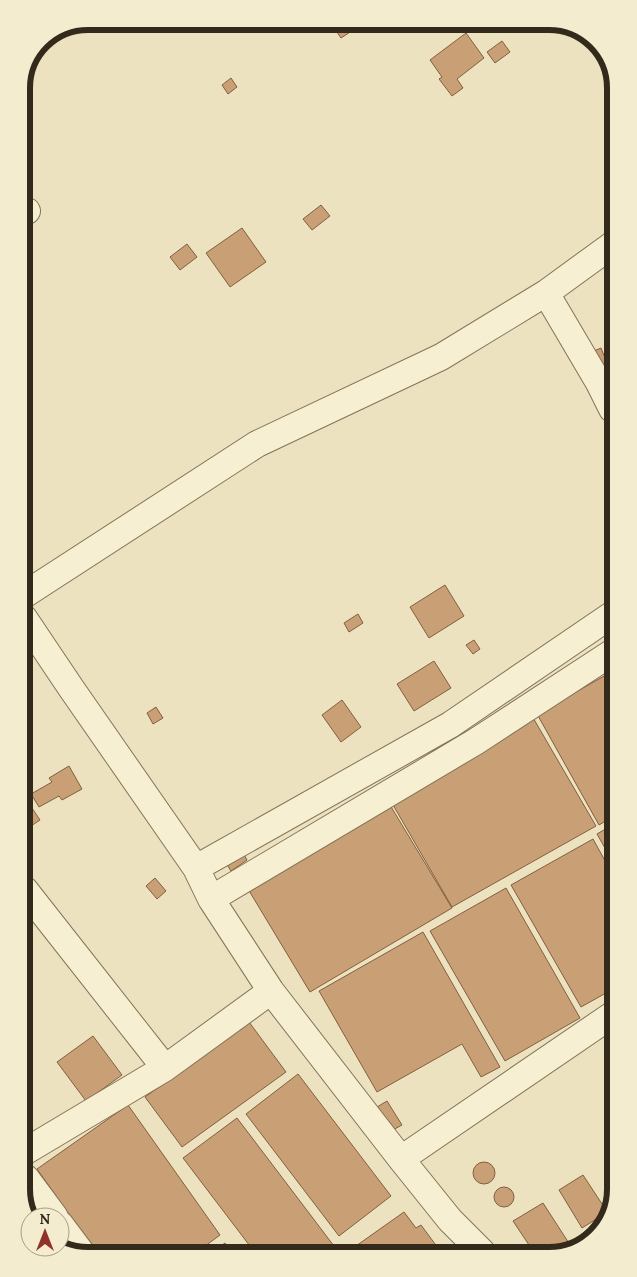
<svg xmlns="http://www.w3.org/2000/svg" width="637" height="1277" font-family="Lora,serif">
<rect width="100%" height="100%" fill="#ece2bf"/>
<!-- building -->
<path fill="#c9a076" stroke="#825f3f" d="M358 21 361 25 341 38 330 22Z
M466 33 484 58 457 79 463 88 452 96 439 79 442 77 430 60Z
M502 41 510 52 495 63 487 52Z
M231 78 237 87 228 94 222 85Z
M321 205 330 216 312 230 303 219Z
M242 228 266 262 230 287 206 253Z
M187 244 197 257 180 270 170 257Z
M601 348 607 363 595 368 589 353Z
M445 585 464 616 429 638 410 607Z
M358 614 363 623 349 632 344 623Z
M474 640 480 649 473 654 466 645Z
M434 661 451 688 414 711 397 684Z
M613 671 614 816 599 825 537 714Z
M342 700 361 727 341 742 322 715Z
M156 707 163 718 153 724 147 713Z
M532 716 596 826 452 907 389 798Z
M69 766 82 789 62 800 59 796 39 807 31 794 52 782 49 778Z
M387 800 452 908 310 992 245 884Z
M28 802 40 820 25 830 24 805Z
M614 824V864L597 834Z
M593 839 614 877 615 988 581 1007 511 885Z
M241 849 247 860 231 871 224 860Z
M155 878 166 891 157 899 146 886Z
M506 888 580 1018 505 1061 430 931Z
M423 932 500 1067 481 1077 462 1044 377 1092 319 991Z
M249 1022 286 1072 182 1147 145 1097Z
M93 1036 122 1075 86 1101 57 1062Z
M298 1074 391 1196 339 1236 246 1114Z
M387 1101 402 1125 391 1131 377 1107Z
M128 1105 220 1235 193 1255H98L37 1169Z
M237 1118 337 1250 332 1253 256 1254 183 1158Z
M616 1154V1182L607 1169 611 1167 607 1160Z
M473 1173a11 11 0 1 1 22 0a11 11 0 1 1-22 0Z
M583 1175 604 1207 612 1203 609 1211 582 1228 559 1190Z
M494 1197a10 10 0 1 1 20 0a10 10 0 1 1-20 0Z
M543 1203 574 1251H533L513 1221Z
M404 1212 416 1228 421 1225 441 1252 346 1253Z
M607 1218 604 1226 587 1240 583 1233Z
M225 1243 233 1254H209Z"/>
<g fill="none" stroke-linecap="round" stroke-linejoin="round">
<!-- minor casing -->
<g stroke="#847358" stroke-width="28">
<path id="minor" d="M22 213 27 211
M546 293 612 245
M612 379 599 383 612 409
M24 595 257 444 441 357 546 293 599 383
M24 618 71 688 196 868 211 899 271 991 401 1159 450 1220 482 1252
M196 868 450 725 613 614
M25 890 165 1068
M211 899 475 742 613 652
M26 1151 165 1068 271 991
M401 1159 615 1013
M26 1178 55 1217
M60 1224 84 1256"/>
</g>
<!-- minor -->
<use href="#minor" stroke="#f7efd2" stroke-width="26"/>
</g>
<!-- crop -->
<path d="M0 0H637V1277H0ZM88 30H549A58 58 0 0 1 607 88V1189A58 58 0 0 1 549 1247H88A58 58 0 0 1 30 1189V88A58 58 0 0 1 88 30Z" fill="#f4eccf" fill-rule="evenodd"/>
<path fill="none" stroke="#342a1c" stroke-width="6" d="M88 30H549A58 58 0 0 1 607 88V1189A58 58 0 0 1 549 1247H88A58 58 0 0 1 30 1189V88A58 58 0 0 1 88 30Z"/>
<!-- north arrow -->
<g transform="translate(45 1232)"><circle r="24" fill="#f4eccf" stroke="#a79e87"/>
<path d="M0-4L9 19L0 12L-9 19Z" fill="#91322a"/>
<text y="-8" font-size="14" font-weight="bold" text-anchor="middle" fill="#342a1c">N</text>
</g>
</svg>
